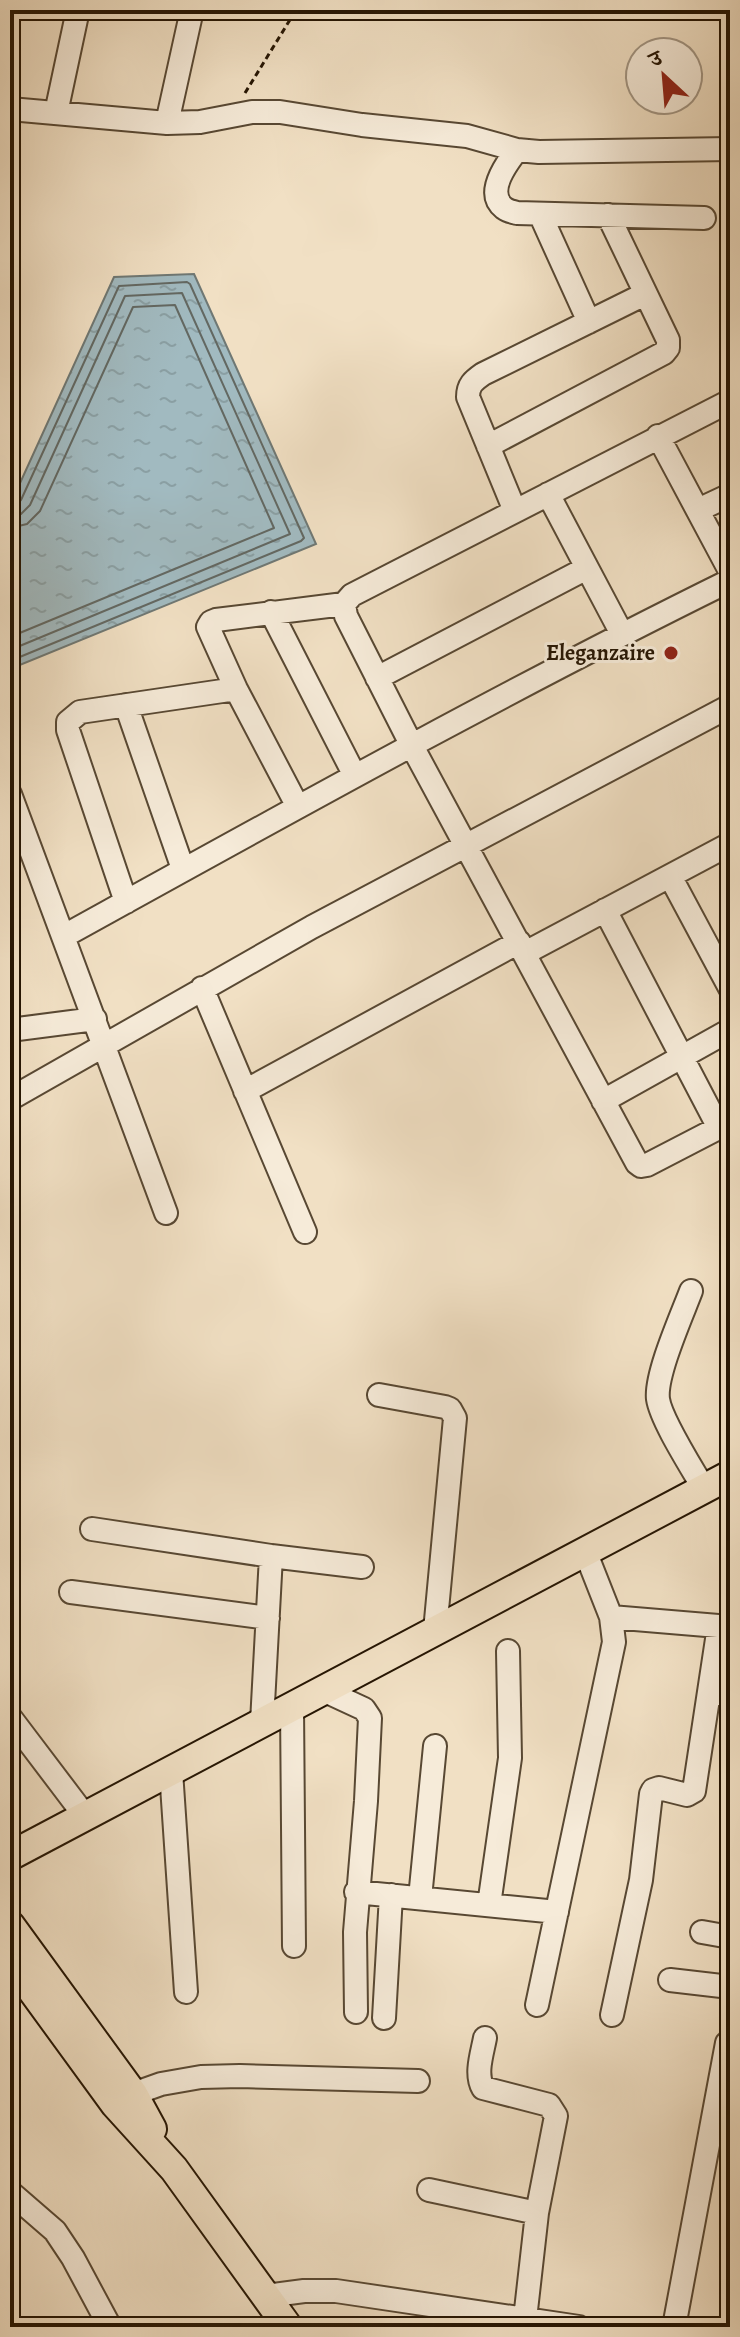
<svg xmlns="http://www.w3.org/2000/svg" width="740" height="2337" font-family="Alegreya,'Noto Serif Devanagari',serif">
<defs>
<pattern id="water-ripples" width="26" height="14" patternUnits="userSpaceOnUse" patternTransform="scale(2)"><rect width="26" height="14" fill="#a1bac0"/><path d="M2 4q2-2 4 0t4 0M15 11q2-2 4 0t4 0" fill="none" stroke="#8a9fa3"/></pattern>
</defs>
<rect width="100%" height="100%" fill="#f1e0c4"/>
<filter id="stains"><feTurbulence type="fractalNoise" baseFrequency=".0025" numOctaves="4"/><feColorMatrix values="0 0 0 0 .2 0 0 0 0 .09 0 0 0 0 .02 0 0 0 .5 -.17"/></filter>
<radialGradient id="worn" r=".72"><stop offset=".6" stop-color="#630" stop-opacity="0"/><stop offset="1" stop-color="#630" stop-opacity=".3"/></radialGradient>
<!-- water -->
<path fill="url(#water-ripples)" stroke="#6f7874" stroke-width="2" d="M194 274 316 544 10 669V505L114 277Z"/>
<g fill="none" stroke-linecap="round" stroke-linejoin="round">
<!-- shore -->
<path stroke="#636862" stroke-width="2" d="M10 506 17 505 21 500 119 286 187 282 190 284 304 538 301 541 10 661
M10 516 21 514 30 505 125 296 182 293 290 534 10 650
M10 528 27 524 40 511 133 307 175 305 274 528 10 637"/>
<!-- minor casing -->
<g stroke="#584833" stroke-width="26">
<path id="minor" d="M10 109 167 123 200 122 252 112H280L362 125 467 136 517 150 539 152 730 149
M56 113 78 10
M167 123 192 10
M517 150C506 164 485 193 504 208 508 211 513 212 517 213L704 218
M540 214 589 322
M730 401 352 595 344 604 346 616 412 746 637 1163 641 1166 647 1165 730 1122
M658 436 730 571
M488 446 664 353 668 348V340L608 215
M548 494 622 634
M698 510 730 495
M515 511 468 397C468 385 473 381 483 374L645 294
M271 612 355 776
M377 678 587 568
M126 705 183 869
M10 794 166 1213
M298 807 236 689 208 627 211 622 216 620 344 604
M670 876 730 988
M126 902 68 730V722L80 712 236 689
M605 910 719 1128
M64 936C283 815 502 693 727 582L730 578
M525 953 730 844
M202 988 305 1232
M10 1030 95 1019
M245 1091 519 942
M10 1099 312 927 730 706
M603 1101 730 1030
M691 1291C682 1315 655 1375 658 1399 661 1420 692 1468 704 1489
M379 1395 445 1407 450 1409 455 1418 435 1631
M92 1529 271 1556 362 1567
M71 1592 268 1618
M611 1617 730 1627
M323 1690 364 1709 370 1718 366 1801 355 1932 356 2012
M709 1692 730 1696
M292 1706 294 1946
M10 1717 85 1816
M262 1722 271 1556
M171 1771 186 1992
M356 1892 557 1912
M420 1898 435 1746
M489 1905 510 1758 508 1651
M702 1932 730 1937
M670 1980 730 1987
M537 2005 614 1642 611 1617 585 1551
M612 2015 641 1880 651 1794 653 1790 659 1788 687 1795 694 1791 719 1626
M384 2018 391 1895
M485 2038C482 2054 475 2074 483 2088L549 2105 556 2116 537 2213 525 2319
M133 2094 161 2084 201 2077 240 2076 418 2081
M429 2190 537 2213
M10 2192 55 2231 73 2258 110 2327
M266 2296 304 2291H336L579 2327
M674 2327 727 2043"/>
</g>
<!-- major casing -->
<g stroke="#251503" stroke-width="32">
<path id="major" d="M10 1856 730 1475
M10 1925 133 2094 152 2129
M10 1960 115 2104 174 2169 288 2327"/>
</g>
<!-- path -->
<path stroke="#251503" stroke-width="3" stroke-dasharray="6 4" stroke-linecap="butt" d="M245 93 296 10"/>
<!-- minor -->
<use href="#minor" stroke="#f6ebd9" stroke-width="22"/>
<!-- major -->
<use href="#major" stroke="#f1e0c4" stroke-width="28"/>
</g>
<!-- markers -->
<circle fill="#8f2418" stroke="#f6ebd9" stroke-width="3" cx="671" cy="653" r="8"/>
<g text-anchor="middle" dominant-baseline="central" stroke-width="6" stroke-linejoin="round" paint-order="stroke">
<!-- poi labels -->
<g font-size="22" font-weight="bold" fill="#251503" stroke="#f6ebd9" text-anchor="end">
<text x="655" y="653">Eleganzaire</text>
</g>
</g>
<!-- margin -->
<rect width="740" height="2337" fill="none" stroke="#f1e0c4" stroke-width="40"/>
<rect x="12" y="12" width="716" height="2313" fill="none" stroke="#251503" stroke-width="4"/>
<rect x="20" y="20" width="700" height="2297" fill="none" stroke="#251503" stroke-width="2"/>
<!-- north arrow -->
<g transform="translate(664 76) rotate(334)"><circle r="38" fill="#f6ebd9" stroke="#a29583" stroke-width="2"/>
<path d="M0-6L14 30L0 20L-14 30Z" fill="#8f2418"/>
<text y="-12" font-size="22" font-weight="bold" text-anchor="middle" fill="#251503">उ</text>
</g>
<rect width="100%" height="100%" filter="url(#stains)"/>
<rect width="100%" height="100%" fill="url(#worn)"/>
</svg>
